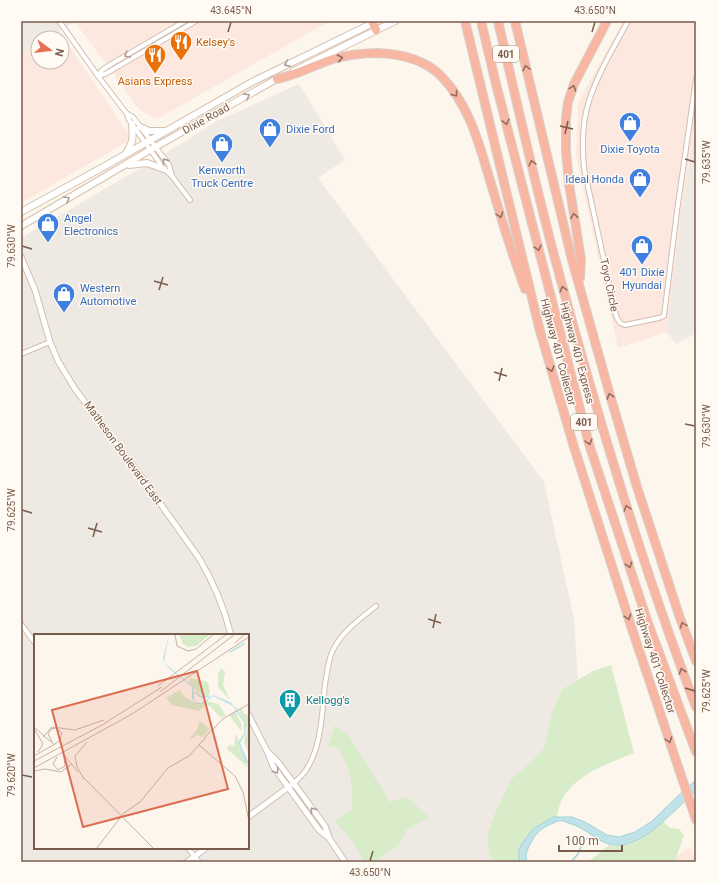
<svg xmlns="http://www.w3.org/2000/svg" width="717" height="883" font-family="Roboto,sans-serif">
<rect width="100%" height="100%" fill="#fdf6ec"/>
<!-- commercial -->
<path fill="#fde8e0" d="M76 21H330L157 119 146 114 139 109 75 22Z
M623 21H696V116L667 332 618 348 576 156 578 103Z
M59 31 132 139 21 203V54L38 44V62H62V38H48Z
M691 846 696 862H675L678 855Z"/>
<!-- industrial -->
<path fill="#efe9e4" fill-rule="evenodd" d="M21 21H76L48 38H38V44L21 54Z
M299 84 345 160 318 178 544 482 574 619 578 680 562 689 552 712 544 748 529 764 511 779 495 813 487 835 489 853 494 862H21V238L168 152 217 121ZM35 635H248V848H35Z
M696 120V333L676 344 667 332 681 220Z"/>
<!-- green -->
<path fill="#d8ecc9" d="M611 665 634 753C609 763 582 772 565 794 560 801 558 811 556 820L553 817 519 850V862H494L489 853 487 835 495 813 511 779 529 764 544 748 552 712 562 689 593 671Z
M335 725 349 736 390 802 407 797 429 817 406 830 400 844 375 862H364C357 845 347 834 334 821L352 810C353 783 351 772 338 748L328 746Z
M663 821 670 828 679 829 684 835 675 862H588L609 845C630 849 647 833 663 821Z"/>
<!-- water -->
<path fill="#bfe3e8" stroke="#a5d3da" d="M696 780V792C675 808 652 838 626 844 600 850 590 828 568 823 566 822 562 820 559 821 557 821 554 823 551 824 544 827 537 832 533 839 529 846 524 854 527 862H519V850L521 845 533 829 553 817H572L585 822 607 835 619 837 635 832 652 821 682 792Z"/>
<g fill="none" stroke-linecap="round" stroke-linejoin="round">
<!-- stream -->
<path stroke="#a5d3da" stroke-width="1.5" d="M571 862 578 854 584 839 592 838 600 840"/>
<!-- minor casing -->
<g stroke="#d1beb0" stroke-width="6">
<path id="minor" d="M59 21 98 76 127 114 129 120 164 169 172 176 190 200
M628 21C615 45 597 75 589 101 582 122 582 146 584 168L616 316 620 323 625 325 659 318 664 316 677 211 696 79
M98 75 102 70 113 63 185 21
M98 76 105 74 196 21
M128 114 133 117 169 165 172 176
M21 354 50 342
M21 624 35 643
M294 783C298 779 303 775 306 770 322 746 322 712 325 684 327 674 328 662 332 652 341 632 360 619 376 606
M188 848 199 862"/>
</g>
<!-- tertiary casing -->
<g stroke="#d1beb0" stroke-width="7">
<path id="tertiary" d="M21 257 35 290 50 342 58 361 75 389 140 475 199 558C214 583 224 607 231 635
M248 714 268 753 273 766 319 830 329 838 345 862
M269 753 278 762 325 826 329 837
M248 817 290 786
M187 862 206 848"/>
</g>
<!-- secondary casing -->
<g stroke="#d6c0b0" stroke-width="8">
<path id="secondary" d="M294 71 395 21
M140 127 149 131H163
M126 153C134 140 133 139 132 124
M129 165 147 163 164 169
M21 212 105 166 252 82 377 21
M21 226 150 150 280 77"/>
</g>
<!-- motorway casing -->
<g stroke="#dad1cd" stroke-width="10">
<path id="motorway" d="M372 21 376 30
M465 21 540 331 574 447 632 629 696 820
M481 21 496 84 589 444 648 623 696 752
M498 21C517 103 535 185 557 266 597 415 641 563 696 707
M515 21 572 260 610 395 637 487 680 618 696 661
M277 79C297 75 314 65 333 59 347 55 364 53 378 53 400 54 426 60 442 77 473 109 482 156 495 197 504 228 514 259 525 289
M580 278 581 259 569 184 566 151V118L568 102 574 84 607 21"/>
</g>
<!-- minor -->
<use href="#minor" stroke="#fff" stroke-width="4"/>
<!-- tertiary -->
<use href="#tertiary" stroke="#fff" stroke-width="5"/>
<!-- secondary -->
<use href="#secondary" stroke="#fff" stroke-width="6"/>
<!-- motorway -->
<use href="#motorway" stroke="#f7b7a3" stroke-width="8"/>
</g>
<!-- one-way arrows -->
<defs><path id="oneway-chevron" d="M-2-3.5L2.5 0L-2 3.5" fill="none" stroke-width="1.6" stroke-linecap="round" stroke-linejoin="round"/></defs>
<g stroke="#af9d94">
<use href="#oneway-chevron" transform="translate(127 55) rotate(149)"/>
<use href="#oneway-chevron" transform="translate(287 64) rotate(154)"/>
<use href="#oneway-chevron" transform="translate(247 96) rotate(-29)"/>
<use href="#oneway-chevron" transform="translate(165 161) rotate(-125)"/>
<use href="#oneway-chevron" transform="translate(67 199) rotate(-30)"/>
<use href="#oneway-chevron" transform="translate(276 771) rotate(56)"/>
<use href="#oneway-chevron" transform="translate(313 810) rotate(-127)"/>
</g>
<g stroke="#936e5e">
<use href="#oneway-chevron" transform="translate(340 58) rotate(-12)"/>
<use href="#oneway-chevron" transform="translate(526 68) rotate(-103)"/>
<use href="#oneway-chevron" transform="translate(573 88) rotate(-70)"/>
<use href="#oneway-chevron" transform="translate(455 94) rotate(52)"/>
<use href="#oneway-chevron" transform="translate(506 122) rotate(76)"/>
<use href="#oneway-chevron" transform="translate(532 163) rotate(-104)"/>
<use href="#oneway-chevron" transform="translate(500 215) rotate(72)"/>
<use href="#oneway-chevron" transform="translate(574 216) rotate(-99)"/>
<use href="#oneway-chevron" transform="translate(538 248) rotate(76)"/>
<use href="#oneway-chevron" transform="translate(563 289) rotate(-106)"/>
<use href="#oneway-chevron" transform="translate(551 369) rotate(74)"/>
<use href="#oneway-chevron" transform="translate(610 396) rotate(-106)"/>
<use href="#oneway-chevron" transform="translate(589 442) rotate(74)"/>
<use href="#oneway-chevron" transform="translate(627 508) rotate(-108)"/>
<use href="#oneway-chevron" transform="translate(629 565) rotate(72)"/>
<use href="#oneway-chevron" transform="translate(628 617) rotate(72)"/>
<use href="#oneway-chevron" transform="translate(683 625) rotate(-110)"/>
<use href="#oneway-chevron" transform="translate(682 671) rotate(-109)"/>
<use href="#oneway-chevron" transform="translate(669 740) rotate(72)"/>
</g>
<!-- ticks -->
<path fill="none" stroke="#7a5c4d" stroke-width="1.5" d="M228 32 231 22M592 32 595 22M560 126 573 129M565 134 568 121M685 159 695 162M22 246 32 249M154 281 168 285M159 290 163 277M494 372 507 376M499 381 502 368M685 424 695 426M22 510 32 513M88 528 102 532M93 537 97 523M428 619 441 623M433 628 436 614M685 688 695 691M22 775 32 777M370 861 373 851"/>
<!-- icons -->
<defs>
<g id="restaurant-pin" transform="scale(1.15)"><path d="M0 17L-7.5 6A9.5 9.5 0 1 1 7.5 6Z" fill="#e8710a" stroke="#fffaf3"/><path d="M-5-6h1v4h1v-4h1v4h1v-4h1v5L-1.5 .5V6h-2V.5L-5-1ZM5-6V6H3V1.5H1.5Q1.5-4 5-6Z" fill="#fff"/></g>
<g id="shop-pin" transform="scale(1.15)"><path d="M0 17L-7.5 6A9.5 9.5 0 1 1 7.5 6Z" fill="#3f7fe0" stroke="#fffaf3"/><path d="M-5-2.5h2.3a2.7 3.5 0 0 1 5.4 0H5L5.5 6h-11ZM-1.5-2.5h3a1.5 2.3 0 0 0-3 0Z" fill="#fff"/></g>
<g id="building-pin" transform="scale(1.15)"><path d="M0 17L-7.5 6A9.5 9.5 0 1 1 7.5 6Z" fill="#0f9aa8" stroke="#fffaf3"/><path d="M-4-6H4V6H1V3H-1V6H-4ZM-2.5-4.3h1.7v1.8h-1.7ZM.8-4.3h1.7v1.8H.8ZM-2.5-1h1.7V.8h-1.7ZM.8-1h1.7V.8H.8Z" fill="#fff"/></g>
</defs>
<g fill-rule="evenodd">
<use href="#restaurant-pin" x="181" y="42"/>
<use href="#restaurant-pin" x="155" y="55"/>
<use href="#shop-pin" x="630" y="123"/>
<use href="#shop-pin" x="270" y="129"/>
<use href="#shop-pin" x="222" y="144"/>
<use href="#shop-pin" x="640" y="179"/>
<use href="#shop-pin" x="48" y="224"/>
<use href="#shop-pin" x="642" y="246"/>
<use href="#shop-pin" x="64" y="294"/>
<use href="#building-pin" x="290" y="700"/>
</g>
<g text-anchor="middle" dominant-baseline="central" stroke-width="3" stroke-linejoin="round" paint-order="stroke">
<!-- shield labels -->
<g fill="#fffaf3" stroke="#a28b7f" stroke-width="1">
<rect x="493" y="46" width="26" height="16" rx="3"/>
<rect x="571" y="414" width="26" height="16" rx="3"/>
</g>
<g font-size="10" font-weight="bold" fill="#7a5c4d">
<text x="506" y="54">401</text>
<text x="584" y="422">401</text>
</g>
<!-- food labels -->
<g font-size="11" fill="#c56008" stroke="#fffaf3" text-anchor="start">
<text x="196" y="42">Kelsey's</text>
<text x="155" y="81" text-anchor="middle">Asians Express</text>
</g>
<!-- street labels -->
<g font-size="11" fill="#7a5c4d" stroke="#fffaf3">
<text transform="translate(206 119) rotate(-29)">Dixie Road</text>
<text transform="translate(609 285) rotate(78)">Toyo Circle</text>
<text transform="translate(558 352) rotate(75)">Highway 401 Collector</text>
<text transform="translate(577 353) rotate(75)">Highway 401 Express</text>
<text transform="translate(123 453) rotate(54)">Matheson Boulevard East</text>
<text transform="translate(655 661) rotate(72)">Highway 401 Collector</text>
</g>
<!-- shop labels -->
<g font-size="11" fill="#366cbe" stroke="#fffaf3" text-anchor="start">
<text x="286" y="129">Dixie Ford</text>
<text x="630" y="149" text-anchor="middle">Dixie Toyota</text>
<text x="222" y="170" text-anchor="middle">Kenworth<tspan x="222" dy="13">Truck Centre</tspan></text>
<text x="624" y="179" text-anchor="end">Ideal Honda</text>
<text x="64" y="218">Angel<tspan x="64" dy="13">Electronics</tspan></text>
<text x="642" y="272" text-anchor="middle">401 Dixie<tspan x="642" dy="13">Hyundai</tspan></text>
<text x="80" y="288">Western<tspan x="80" dy="13">Automotive</tspan></text>
</g>
<!-- culture labels -->
<g font-size="11" fill="#0d838f" stroke="#fffaf3" text-anchor="start">
<text x="306" y="700">Kellogg's</text>
</g>
</g>
<!-- overview -->
<g transform="translate(34 634)">
<rect width="215" height="215" fill="#fdf6ec"/>
<path d="M145 0H177L162 12 154 13 149 10ZM188 34 191 39 189 51 196 66 184 53V39ZM156 44 174 48 176 60 171 62 161 56 155 49ZM145 56 152 64 165 71 173 67 184 70 192 81 187 84 176 72 172 71 165 77 138 71 132 64ZM208 74 210 80 215 81V120L210 108 213 95 205 76ZM201 77 208 91 207 97 195 81ZM165 87 176 95 169 103 163 101 154 107 164 94ZM202 99 208 120 215 134 193 115 195 111 200 112Z" fill="#d8ecc9"/>
<path d="M135 0 130 29 159 52 161 68 167 69 179 61 196 68 204 76 212 91 211 101 206 109 215 130 211 128 204 108 210 100V89L199 72 179 62 169 70H162L158 64V53L131 31 129 25Z" fill="#bfe3e8"/>
<path fill="none" stroke="#bfe3e8" stroke-width="2" d="M196 18 211 9M161 58 167 63 175 62"/>
<path fill="none" stroke="#c5b3a7" stroke-width="1" d="M141 0 143 12 154 17 162 15 180 0M201 9 211 0M124 52 193 0M126 58 201 0M0 93 17 108M1 96 9 110 4 118M9 103 18 93 41 96 70 86M171 103 190 84 215 70M165 111 201 142 209 158 215 187M30 121 44 138M0 122 21 110 26 106 28 99 22 94 17 95 14 100 19 110M23 123 19 130 24 136 31 132 30 123M0 127 68 91 128 53M0 134 98 80 215 3M0 137 11 135 27 138 38 130M50 144 120 215M50 145 43 133 41 122 53 108M62 215 90 179 106 168 134 134 155 122 172 103"/>
<path fill="#dc6d51" fill-opacity="0.15" stroke="#dc6d51" stroke-width="2" d="M163 37 194 155 49 193 18 76Z"/>
<rect width="215" height="215" fill="none" stroke="#7a5c4d" stroke-width="2"/>
</g>
<!-- border -->
<rect width="717" height="883" fill="none" stroke="#fffaf3" stroke-width="44"/>
<!-- north arrow -->
<g transform="translate(50 50) rotate(105)"><circle r="19" fill="#fffaf3" stroke="#cabbb1"/>
<path d="M0-3L7 15L0 10L-7 15Z" fill="#e76f51"/>
<text y="-6" font-size="11" font-weight="bold" text-anchor="middle" fill="#7a5c4d">N</text>
</g>
<!-- scale -->
<path d="M559 845v6h63v-6" fill="none" stroke="#7a5c4d" stroke-width="2"/>
<text x="565" y="845" font-size="12" fill="#7a5c4d" stroke="#fffaf3" stroke-width="3" paint-order="stroke">100 m</text>
<rect x="22" y="22" width="673" height="839" fill="none" stroke="#7a5c4d" stroke-width="1.5"/>
<g font-size="10" text-anchor="middle" fill="#7a5c4d">
<text x="231" y="14">43.645°N</text>
<text x="595" y="14">43.650°N</text>
<text transform="translate(706 162) rotate(-90)" y="4">79.635°W</text>
<text transform="translate(11 246) rotate(-90)" y="4">79.630°W</text>
<text transform="translate(706 426) rotate(-90)" y="4">79.630°W</text>
<text transform="translate(11 510) rotate(-90)" y="4">79.625°W</text>
<text transform="translate(706 691) rotate(-90)" y="4">79.625°W</text>
<text transform="translate(11 775) rotate(-90)" y="4">79.620°W</text>
<text x="370" y="876">43.650°N</text>
</g>
</svg>
